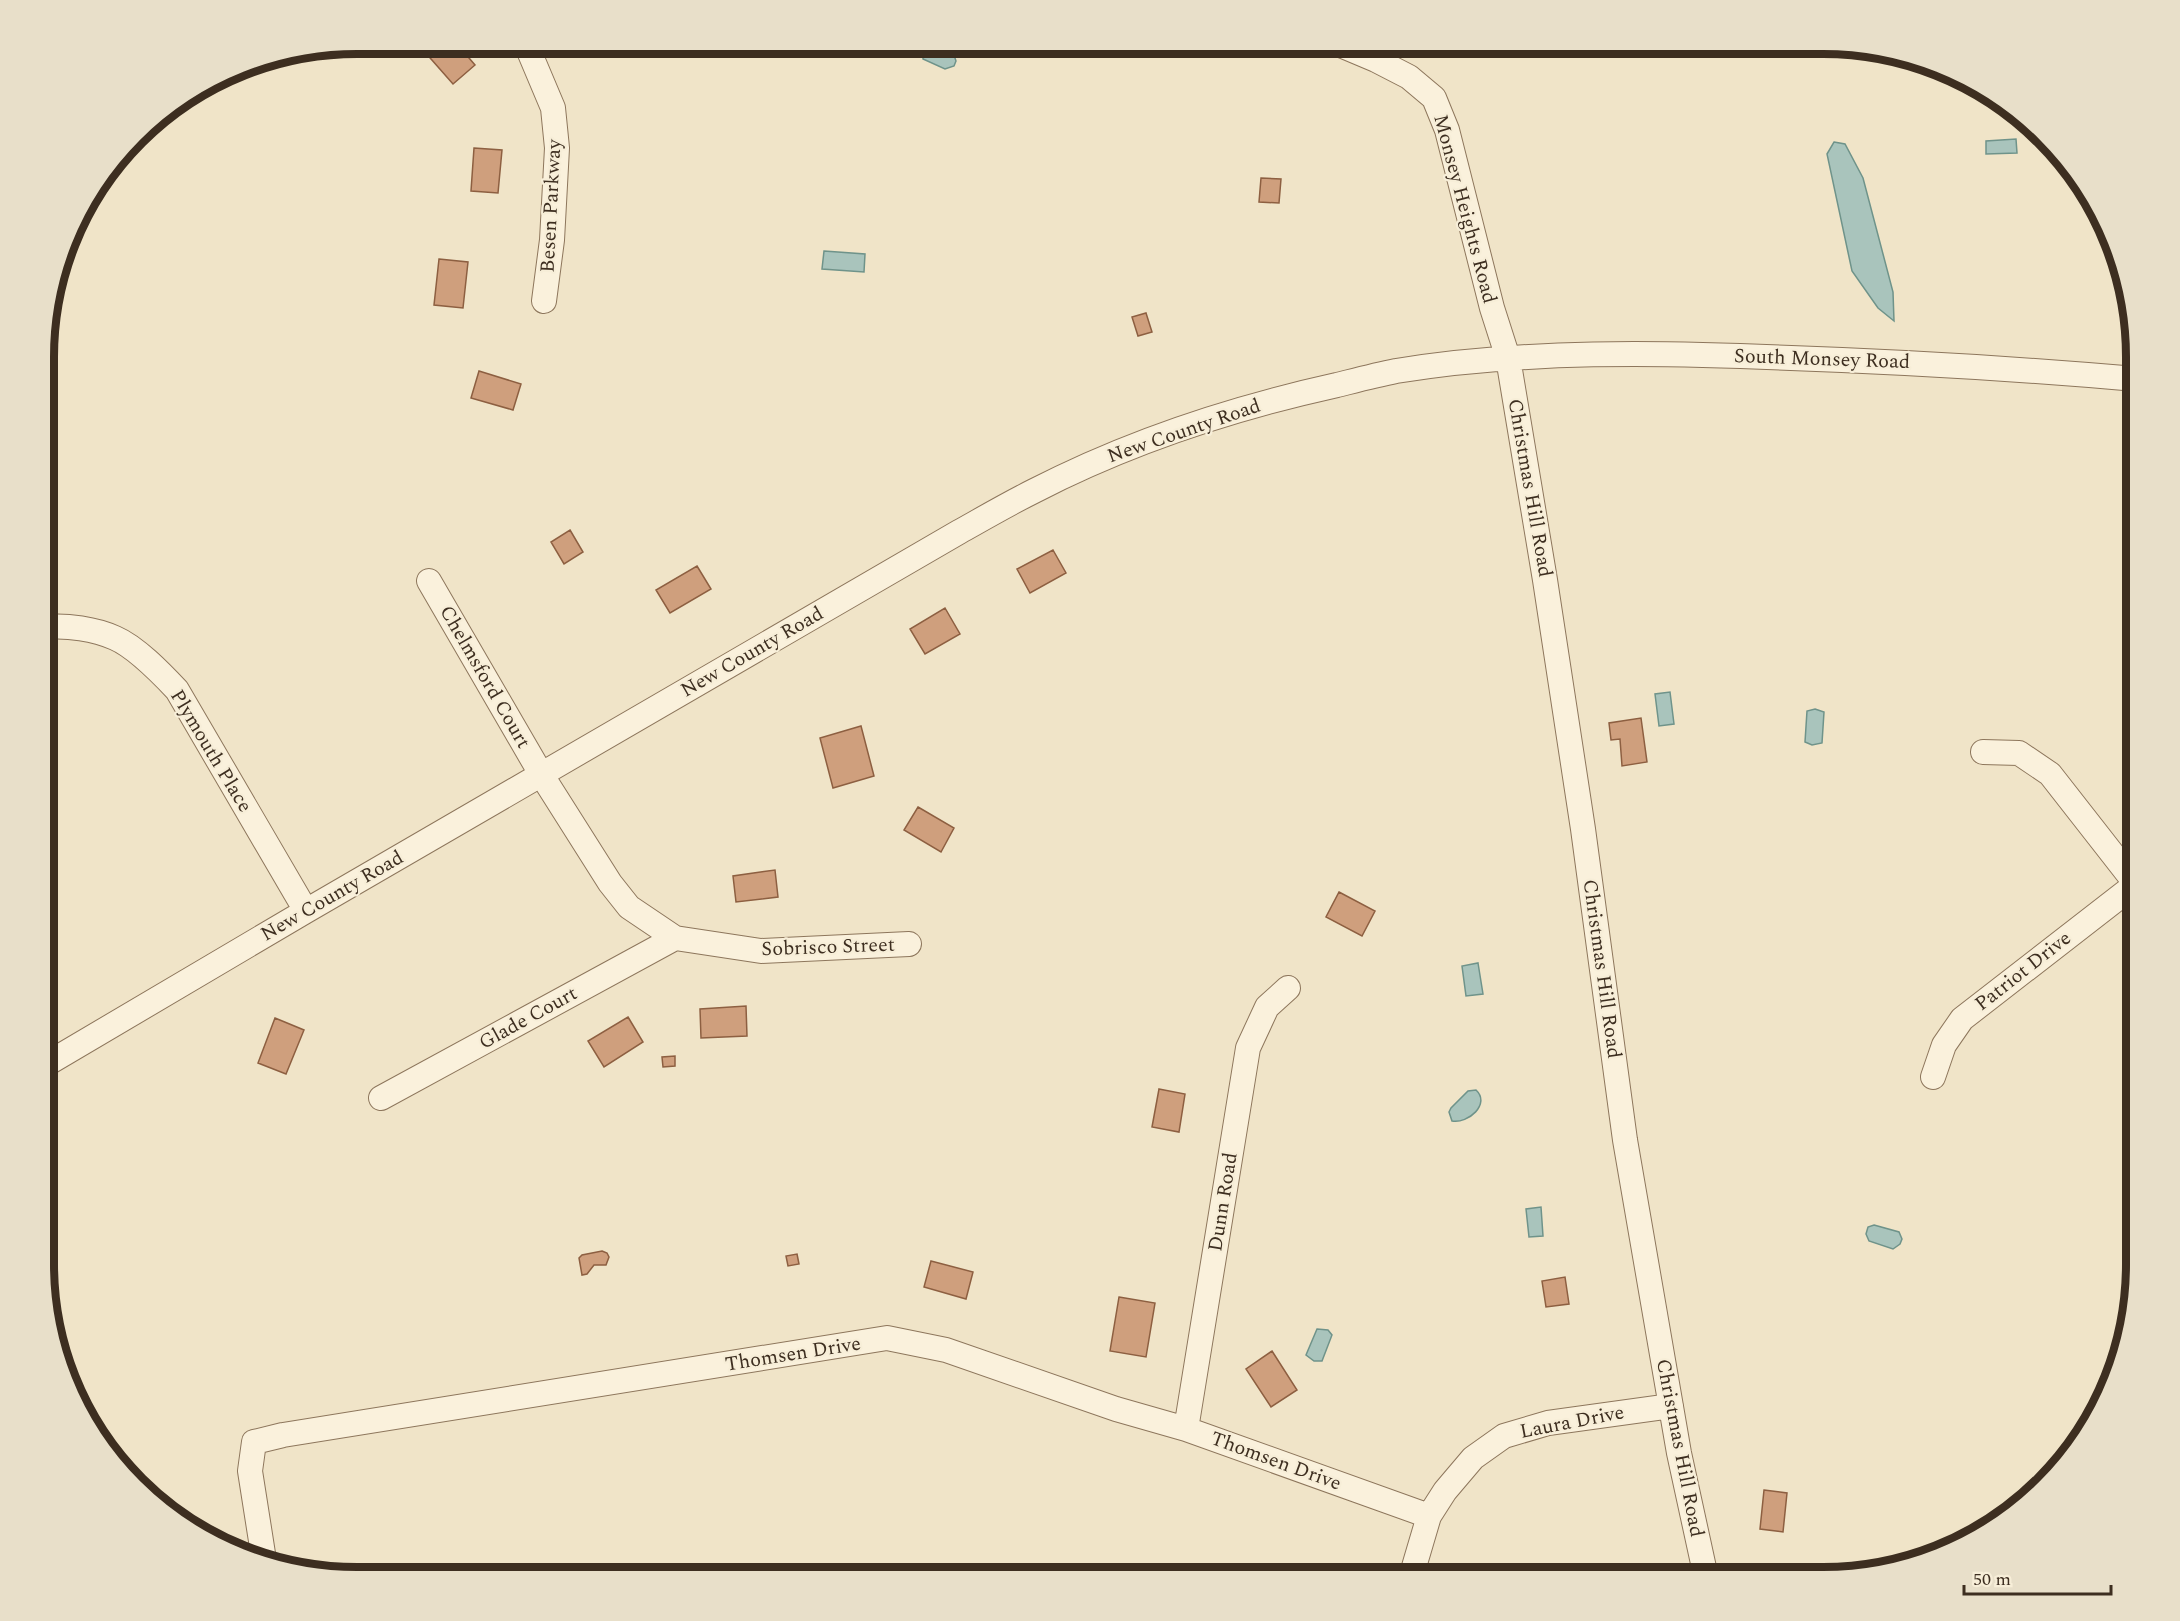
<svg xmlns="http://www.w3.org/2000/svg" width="2180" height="1621" font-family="Spectral,serif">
<rect width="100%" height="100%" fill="#f0e4c8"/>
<!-- water -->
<path fill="#a9c4bc" stroke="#6f938a" stroke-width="1.5" d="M932 44 953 52 956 61 954 66 945 69 923 59V55L919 51 922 45Z
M2016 139 2017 153 1986 154V141Z
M1834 142 1845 144 1863 178 1893 292 1894 321 1878 308 1852 271 1827 154Z
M824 251 865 254 864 272 822 269Z
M1670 692 1674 724 1659 726 1655 694Z
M1815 709 1824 712 1822 743 1812 745 1805 742 1807 711Z
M1478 963 1483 994 1466 996 1462 966Z
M1476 1090C1491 1104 1468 1124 1452 1121L1449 1112 1451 1108 1468 1091Z
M1541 1207 1543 1236 1529 1237 1526 1209Z
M1874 1225 1899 1232 1902 1239 1900 1244 1893 1249 1869 1241 1866 1234 1868 1227Z
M1317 1329 1328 1330 1332 1335 1322 1361H1314L1306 1355Z"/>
<!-- building -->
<path fill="#cf9f7d" stroke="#8d5f41" stroke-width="1.5" d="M432 44H457L475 65 453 84 424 51Z
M474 148 502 150 498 193 471 191Z
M1261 178 1281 179 1279 203 1259 202Z
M439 259 468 262 463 308 434 305Z
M1146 313 1152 332 1138 336 1132 317Z
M479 371 521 384 513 410 471 398Z
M570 530 583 552 564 564 551 542Z
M1053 550 1066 573 1030 593 1017 569Z
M697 566 711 589 670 613 656 590Z
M945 608 960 634 925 654 910 629Z
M1641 718 1647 762 1622 766 1620 739 1611 740 1609 723Z
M861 726 874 776 833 788 820 738Z
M918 807 954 828 941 852 904 830Z
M775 870 778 897 736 902 733 876Z
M1339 892 1375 911 1362 936 1326 917Z
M746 1006 747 1036 701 1038 700 1009Z
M628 1017 643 1042 604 1067 588 1041Z
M275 1018 304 1030 286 1074 258 1063Z
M675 1056V1066L663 1067 662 1057Z
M1159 1089 1185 1094 1179 1132 1152 1127Z
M602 1251 607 1253 609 1257 606 1265H594L587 1274 582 1275 579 1258 582 1255Z
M797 1254 799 1264 788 1266 786 1256Z
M931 1261 973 1272 966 1299 924 1287Z
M1565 1277 1569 1304 1546 1307 1542 1281Z
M1119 1297 1155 1303 1146 1357 1110 1351Z
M1272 1351 1297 1390 1271 1407 1246 1369Z
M1764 1490 1787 1493 1783 1532 1760 1529Z"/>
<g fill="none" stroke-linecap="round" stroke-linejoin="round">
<!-- minor casing -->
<g stroke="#8d765c" stroke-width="26">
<path id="minor" d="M526 44 553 108 557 148 552 240 544 301
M1338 44 1376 60 1409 77 1434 98 1447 130 1492 308 1508 358 1545 580 1583 829 1625 1140 1679 1453 1706 1577
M429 581 541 774 610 883 629 907 675 938 761 951 909 944
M46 627C67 625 95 629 115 638 136 647 161 673 177 690L306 911
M1983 752 2019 753 2050 774 2136 884
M45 1065 306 911 959 532C984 518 1008 504 1034 491 1129 442 1233 408 1337 385 1357 380 1376 375 1396 371 1527 350 1659 352 1791 358 1906 362 2021 369 2136 379
M1933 1077 1944 1045 1962 1019 2136 884
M381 1098 675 938
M1186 1429 1248 1048 1267 1007 1288 988
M264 1560 250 1471 254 1442 283 1435 887 1338 946 1350 1116 1409 1186 1429 1429 1516
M1411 1577 1429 1516 1445 1491 1473 1458 1504 1436 1548 1423 1671 1406"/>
</g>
<!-- minor -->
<use href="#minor" stroke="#faf1dc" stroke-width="24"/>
</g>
<g text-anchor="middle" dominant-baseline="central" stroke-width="4.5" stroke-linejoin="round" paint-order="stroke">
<!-- street labels -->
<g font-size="20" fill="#3d2e20" stroke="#f7eed8">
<text transform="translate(551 206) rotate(-87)">Besen Parkway</text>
<text transform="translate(1465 209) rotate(75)">Monsey Heights Road</text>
<text transform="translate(1822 359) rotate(2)">South Monsey Road</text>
<text transform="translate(1184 431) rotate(-19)">New County Road</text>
<text transform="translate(1530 488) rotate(80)">Christmas Hill Road</text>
<text transform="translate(752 652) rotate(-30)">New County Road</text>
<text transform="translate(485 677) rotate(60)">Chelmsford Court</text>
<text transform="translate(211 751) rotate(59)">Plymouth Place</text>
<text transform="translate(332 896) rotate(-30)">New County Road</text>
<text transform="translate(828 947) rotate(-2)">Sobrisco Street</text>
<text transform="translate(1602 969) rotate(82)">Christmas Hill Road</text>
<text transform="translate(2023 971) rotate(-38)">Patriot Drive</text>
<text transform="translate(528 1018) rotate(-29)">Glade Court</text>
<text transform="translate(1223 1202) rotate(-81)">Dunn Road</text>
<text transform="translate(793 1354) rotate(-9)">Thomsen Drive</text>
<text transform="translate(1572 1422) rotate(-11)">Laura Drive</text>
<text transform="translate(1680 1448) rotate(79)">Christmas Hill Road</text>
<text transform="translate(1276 1461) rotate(20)">Thomsen Drive</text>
</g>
</g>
<!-- crop -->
<path d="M0 0H2180V1621H0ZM357 54H1823A303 303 0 0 1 2126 357V1264A303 303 0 0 1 1823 1567H357A303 303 0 0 1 54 1264V357A303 303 0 0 1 357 54Z" fill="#e8dfc9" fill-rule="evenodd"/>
<path fill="none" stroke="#3d2e20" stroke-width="8" d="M357 54H1823A303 303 0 0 1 2126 357V1264A303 303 0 0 1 1823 1567H357A303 303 0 0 1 54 1264V357A303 303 0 0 1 357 54Z"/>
<!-- scale -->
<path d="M1964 1585v9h147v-9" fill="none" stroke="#3d2e20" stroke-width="3"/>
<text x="1973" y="1585" font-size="18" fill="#3d2e20" stroke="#f7eed8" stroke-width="4.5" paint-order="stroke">50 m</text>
</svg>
